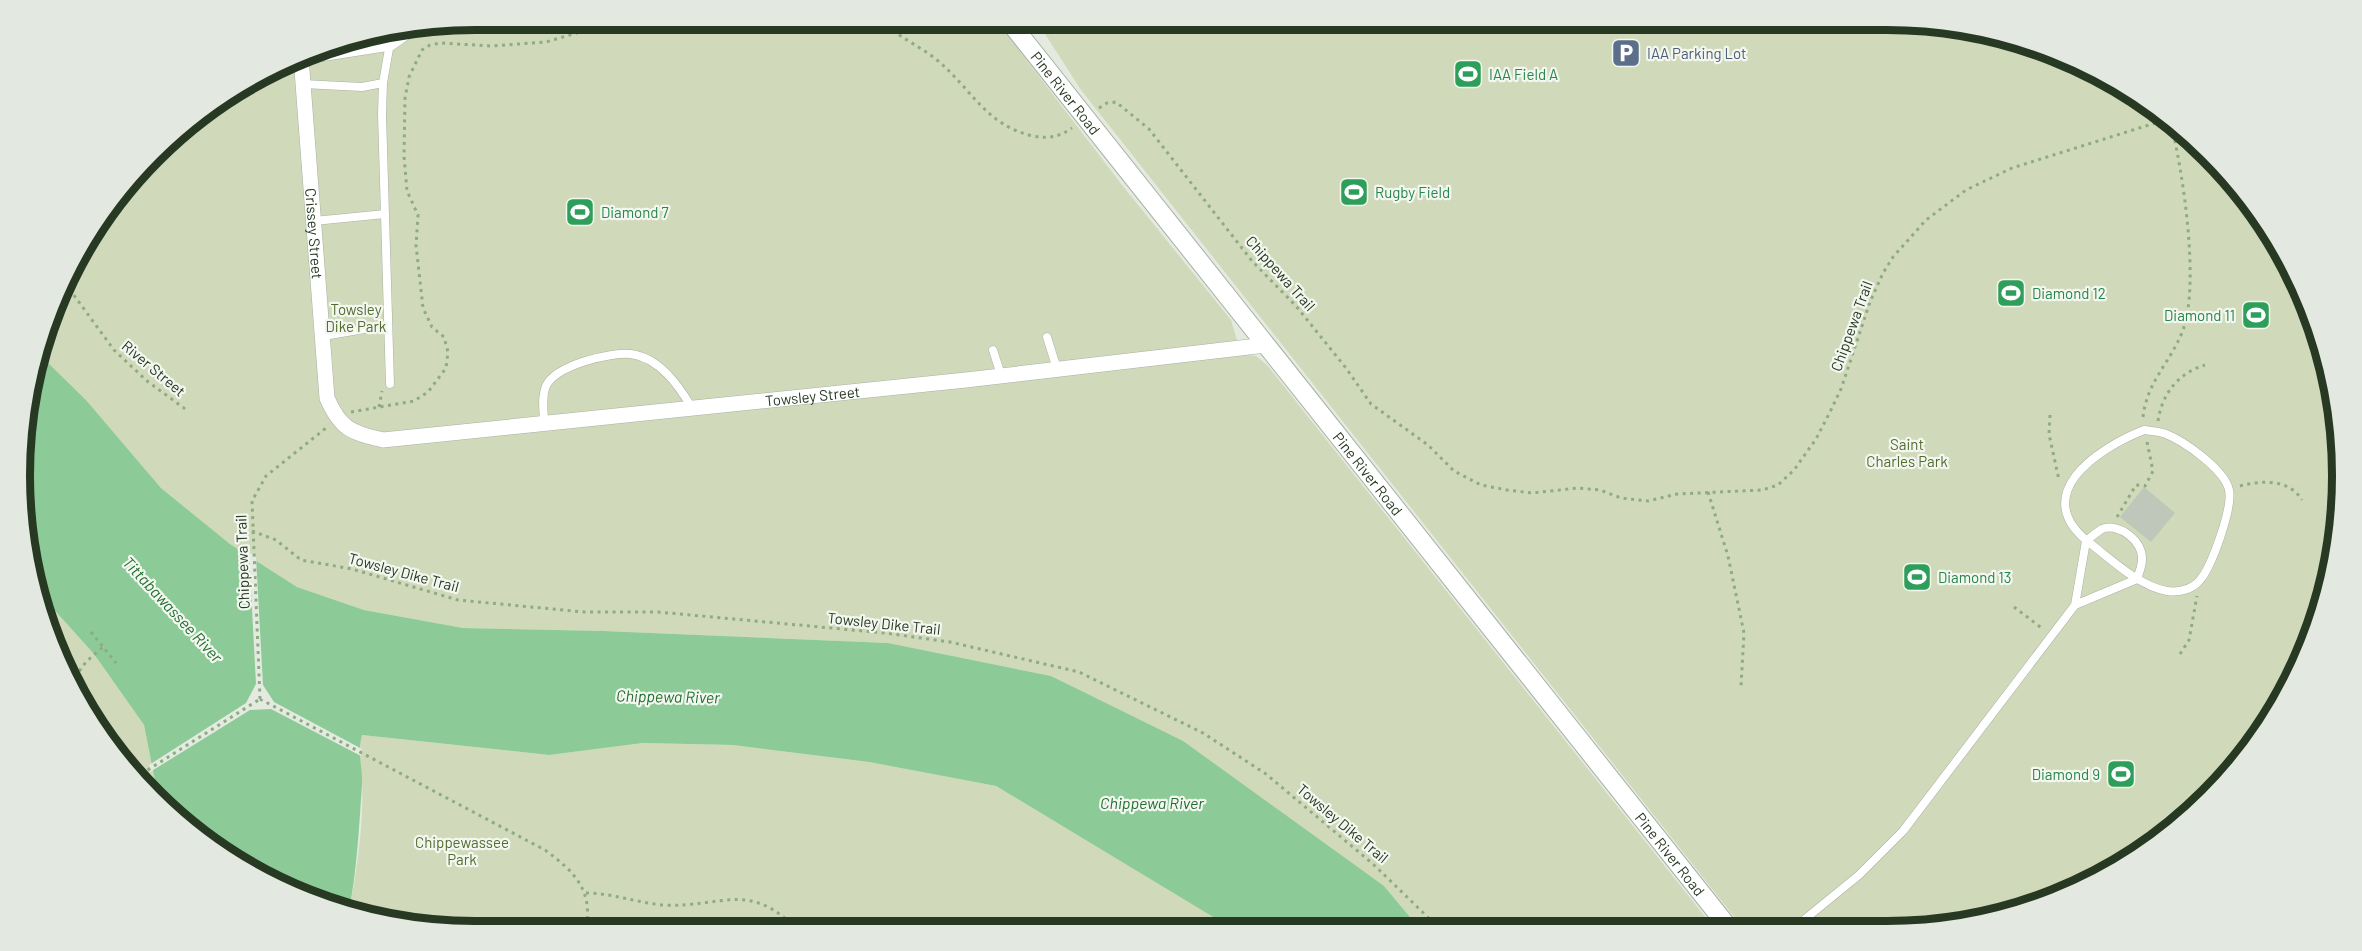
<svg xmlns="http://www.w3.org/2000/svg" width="2362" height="951" font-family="Barlow,sans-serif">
<rect width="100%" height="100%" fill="#e4eae0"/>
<!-- green -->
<path fill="#d0daba" d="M476 20H996L1122 185 1231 320 1241 354 1256 356 1267 365 1714 928 1420 929 1384 886 1112 707 1051 676 888 643 605 631 463 628 364 610 297 587 230 544 161 488 86 400 38 353 44 329 80 248 175 132 248 80 329 44Z
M1036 20H1886L2033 44 2114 80 2187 132 2248 198 2295 274 2327 357 2341 445 2339 535 2318 622 2266 729 2187 819 2088 885 1946 928H1743L1081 90Z
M39 593 94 654 144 725 159 801 132 776 81 704Z
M362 735 549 755 643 743 733 745 869 762 996 786 1233 929 476 931 349 911C357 870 364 822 362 781 361 763 358 753 362 735Z"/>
<!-- water -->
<path fill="#8ccb97" d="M38 353 86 400 161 488 230 544 297 587 364 610 463 628 604 631 888 643 1051 676 1183 741 1384 886 1420 929H1233L996 786 869 762 733 745 643 743 549 755 362 735C357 755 363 767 362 785 359 828 357 869 349 911L329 907 198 837 159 801 144 725 94 654 39 593 28 564 23 416Z"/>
<!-- pier -->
<path fill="#e4eae0" d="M249 552 256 557 263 685 274 702 362 749 361 756 271 709 250 710 150 772 149 765 246 703 256 684Z"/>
<!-- building -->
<path fill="#bec7b9" d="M2144 487 2175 513 2151 542 2120 517Z"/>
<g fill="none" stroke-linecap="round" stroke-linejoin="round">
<!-- service casing -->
<g stroke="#a8b1a3" stroke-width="9">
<path id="service" d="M303 84 362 87 383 83
M314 221 385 214
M324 336 387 325
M1047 337 1057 369
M993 350 1001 375
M390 384 382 114 383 83 390 43
M544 423C544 411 541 398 546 386 556 365 610 352 631 354 660 358 679 386 692 408
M2144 430C2151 431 2159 431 2166 434 2184 441 2225 470 2229 490 2233 507 2212 566 2200 580 2193 589 2179 593 2167 591 2139 586 2113 561 2091 544 2027 496 2096 449 2144 430Z
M1794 928 1859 875 1903 831 2075 605 2086 541C2091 537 2097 532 2102 529 2119 522 2144 542 2142 560 2142 566 2139 573 2137 579L2075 605"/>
</g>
<!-- minor casing -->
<g stroke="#a8b1a3" stroke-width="16">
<g id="minor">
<path d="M300 57 390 43 407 31"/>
<path id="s1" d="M301 57 327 398C341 430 351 432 383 440L966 380 1266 345"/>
</g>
</g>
<!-- tertiary casing -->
<g stroke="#a8b1a3" stroke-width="20">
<g id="tertiary">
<path id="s2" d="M1008 20 1729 928"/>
</g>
</g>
<!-- path -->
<path stroke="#8eab83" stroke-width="3" stroke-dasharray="3 4.5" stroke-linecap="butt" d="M882 20C897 37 920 46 937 60 972 89 985 125 1033 136 1049 139 1059 137 1072 128
M654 22 655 34
M1099 108 1107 103 1116 102 1149 129 1252 261 1296 306 1346 368 1371 404 1428 445 1454 471 1481 485 1507 490 1532 493 1578 488 1600 490 1621 498 1648 501 1677 494 1762 490 1778 485 1794 470 1816 439 1830 412 1841 389 1870 302 1883 273 1893 257 1926 220 1966 190 2012 168 2168 119
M65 283 114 350 147 381 188 411
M379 407 382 391
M351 412 414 401 428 392 446 368 448 352 444 337 432 327 423 308 416 245 418 215 407 191 404 156 405 98 409 77 422 50 430 45 441 43 491 46 546 42 583 31 675 20
M2050 415 2049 434 2059 480
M2143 417C2147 381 2171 362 2183 330 2200 284 2183 170 2170 120
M2158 421C2162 394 2178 373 2205 365
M2240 486C2262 480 2289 479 2302 500
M1708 492 1728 556 1744 633 1741 686
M2117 517 2136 485 2145 486 2153 471 2147 442
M252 531 276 540 301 560 352 569 458 600 584 612H658L885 633 950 642 1079 672 1203 733 1266 774 1373 864 1440 929
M2014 607 2043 629
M91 632 116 663
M2180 654 2189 640 2197 596
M77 693C71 672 88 660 103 647
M260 699 252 501 266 476 326 428
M260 699 545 850C576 873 593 890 586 931
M135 778 260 699
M586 893C612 893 637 903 664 905 721 908 750 879 798 931"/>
<!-- service -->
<use href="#service" stroke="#fff" stroke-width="8"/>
<!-- minor -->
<use href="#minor" stroke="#fff" stroke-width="15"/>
<!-- tertiary -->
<use href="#tertiary" stroke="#fff" stroke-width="18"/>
</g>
<!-- icons -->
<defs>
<g id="parking-square" transform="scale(1.5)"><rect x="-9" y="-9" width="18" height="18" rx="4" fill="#5c6f8a" stroke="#f3f7f0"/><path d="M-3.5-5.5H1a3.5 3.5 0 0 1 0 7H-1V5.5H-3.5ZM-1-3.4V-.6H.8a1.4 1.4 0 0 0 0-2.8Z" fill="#fff"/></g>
<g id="stadium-square" transform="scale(1.5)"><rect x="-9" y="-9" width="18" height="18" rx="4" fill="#2e9e5b" stroke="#f3f7f0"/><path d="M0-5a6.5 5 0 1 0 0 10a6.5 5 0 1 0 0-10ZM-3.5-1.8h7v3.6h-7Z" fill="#fff"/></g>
</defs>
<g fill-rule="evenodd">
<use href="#parking-square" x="1626" y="53"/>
<use href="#stadium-square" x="1468" y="74"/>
<use href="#stadium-square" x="1354" y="192"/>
<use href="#stadium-square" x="580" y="212"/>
<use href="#stadium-square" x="2011" y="293"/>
<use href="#stadium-square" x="2256" y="315"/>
<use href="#stadium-square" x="1917" y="577"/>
<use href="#stadium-square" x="2121" y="774"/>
</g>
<g text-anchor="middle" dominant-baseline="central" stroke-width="4.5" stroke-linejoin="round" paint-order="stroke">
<!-- service labels -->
<g font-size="15" fill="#4e5e75" stroke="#f3f7f0" text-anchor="start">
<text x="1647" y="53">IAA Parking Lot</text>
</g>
<!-- leisure labels -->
<g font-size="15" fill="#27864d" stroke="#f3f7f0" text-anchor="start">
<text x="1489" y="74">IAA Field A</text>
<text x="1375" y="192">Rugby Field</text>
<text x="601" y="212">Diamond 7</text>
<text x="2032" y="293">Diamond 12</text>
<text x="2235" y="315" text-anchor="end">Diamond 11</text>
<text x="1938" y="577">Diamond 13</text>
<text x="2100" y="774" text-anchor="end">Diamond 9</text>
</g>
<!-- street labels -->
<g font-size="15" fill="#273922" stroke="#f3f7f0">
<text stroke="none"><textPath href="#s2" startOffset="93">Pine River Road</textPath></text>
<text stroke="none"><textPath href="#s1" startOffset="177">Crissey Street</textPath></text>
<text transform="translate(1281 273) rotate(48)">Chippewa Trail</text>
<text transform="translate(1851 326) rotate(-70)">Chippewa Trail</text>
<text transform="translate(154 368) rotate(40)">River Street</text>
<text stroke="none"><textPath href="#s1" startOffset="848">Towsley Street</textPath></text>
<text stroke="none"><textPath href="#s2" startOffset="579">Pine River Road</textPath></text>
<text transform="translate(242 562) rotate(-92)">Chippewa Trail</text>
<text transform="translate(404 572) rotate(15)">Towsley Dike Trail</text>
<text transform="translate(884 623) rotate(6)">Towsley Dike Trail</text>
<text transform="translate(1343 823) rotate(40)">Towsley Dike Trail</text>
<text stroke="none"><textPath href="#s2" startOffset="1065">Pine River Road</textPath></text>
</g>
<!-- park labels -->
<g font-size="15" fill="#536c2f" stroke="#f3f7f0">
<text x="356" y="309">Towsley<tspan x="356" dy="17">Dike Park</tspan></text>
<text x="1907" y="444">Saint<tspan x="1907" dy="17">Charles Park</tspan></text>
<text x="462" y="842">Chippewassee<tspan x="462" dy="17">Park</tspan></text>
</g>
<!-- water labels -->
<g font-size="16" font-style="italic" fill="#217031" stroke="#f3f7f0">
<text transform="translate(173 609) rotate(47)">Tittabawassee River</text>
<text transform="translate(668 696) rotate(1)">Chippewa River</text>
<text x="1152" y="802">Chippewa River</text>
</g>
</g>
<!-- crop -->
<path d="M0 0H2362V951H0ZM475 30H1887A445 445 0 0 1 2332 475V476A445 445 0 0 1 1887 921H475A445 445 0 0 1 30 476V475A445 445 0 0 1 475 30Z" fill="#e3e8e0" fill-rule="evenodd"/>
<path fill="none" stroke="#273922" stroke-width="8" d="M475 30H1887A445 445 0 0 1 2332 475V476A445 445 0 0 1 1887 921H475A445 445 0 0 1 30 476V475A445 445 0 0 1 475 30Z"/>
</svg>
